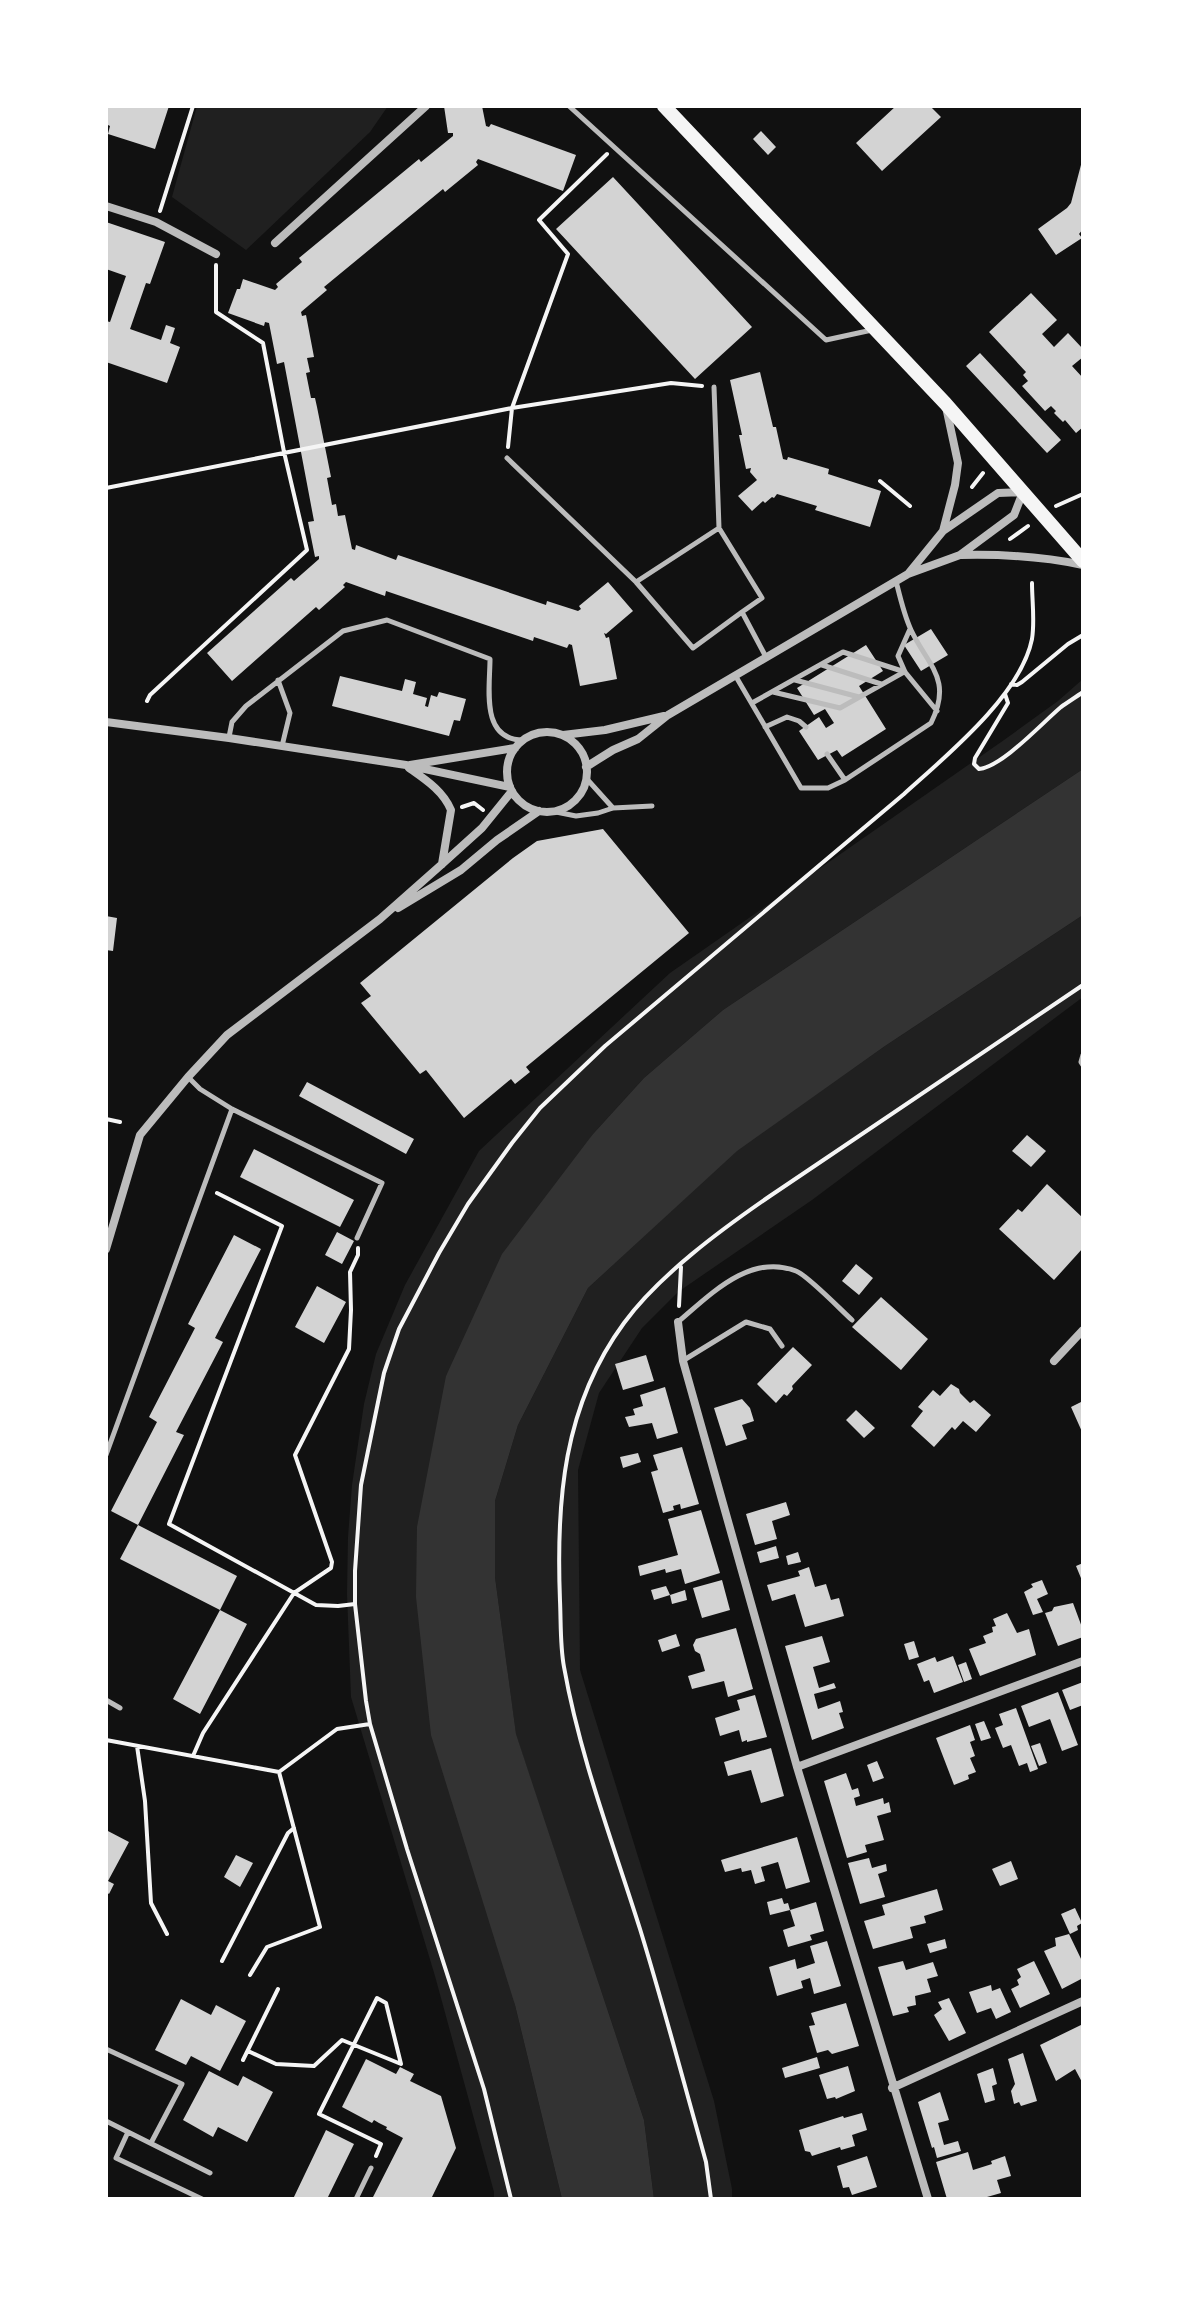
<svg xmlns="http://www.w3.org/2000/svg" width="1189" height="2305" font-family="'Source Sans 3',sans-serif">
<rect width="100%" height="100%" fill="#111"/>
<!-- green -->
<path fill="#202020" d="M197 106H388L370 132 246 250 172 197Z
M1083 679V769L723 1010 644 1078 593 1134 446 1376 515 2005 562 2199H494V2192L435 1976 351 1697 347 1594 348 1537 352 1485 364 1404 376 1354 405 1285 479 1151 670 973 1004 740 1058 701Z
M1083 915V997L812 1200 678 1292 642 1328 599 1393 578 1470 580 1670 714 2101 732 2189V2199H654L644 2120 516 1735 495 1577V1501L518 1425 588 1288 737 1150 885 1046Z"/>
<!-- water -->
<path fill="#333" d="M1083 769V915L885 1046 737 1151 588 1288 518 1425 495 1501V1577L516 1734 644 2120 654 2199H562L515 2005 431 1735 416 1597 417 1527 446 1376 502 1254 593 1134 644 1078 723 1010Z"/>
<!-- building -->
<path fill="#d3d3d3" d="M106 106H169L155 149 108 134 110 126 106 124Z
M444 106H482L486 126 489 127 491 124 576 155 563 191 478 159 476 162 478 165 445 192 443 189 324 287 327 290 301 312 302 316 306 315 314 357 307 358 310 372 306 373 311 398H315L317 407 331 477 327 478 332 505 336 504 338 516 345 515 352 549 355 550 356 545 396 560 398 555 546 605 547 601 578 611 581 609 579 606 608 582 633 611 606 634 604 633 606 638 609 637 617 679 580 686 572 645 569 644 567 648 534 637 533 641 386 591 385 596 346 582 343 585 345 587 319 610 316 607 232 681 207 653 291 578 294 581 319 559V556L315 557 308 522 314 521 284 362 277 364 269 323 265 322 264 326 228 313 237 289H240L243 279 275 290 278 287 276 284 302 262 299 258 419 159 421 162 453 136V133H448Z
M896 106H930L941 117 882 171 856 143Z
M761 131 776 147 768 155 753 139Z
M1082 161 1083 229 1079 234 1082 238 1056 255 1038 229 1067 208 1071 203Z
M613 177 752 327 695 379 556 229Z
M106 222 165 242 150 284 146 283 130 329 161 340 166 325 175 328 170 343 180 347 167 383 106 362V321L110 322 126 276 106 269Z
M1031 293 1057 320 1042 334 1054 347 1068 333 1083 349V357L1072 366 1083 378V427L1076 433 1065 420 1063 422 1054 413 1056 411 1051 406 1045 411 1022 386 1028 381 1023 375 1026 372 989 332Z
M980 353 1061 440 1047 453 966 366Z
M760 372 773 427H776L783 459 787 460 788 457 829 469 828 474 881 491 870 527 815 510 817 506 777 494 774 498 772 497 765 503 763 501 752 511 738 496 757 480 750 472 751 468 746 469 739 435H742L730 380Z
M931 629 948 655 921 671 904 645Z
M866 645 883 671 859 686 886 729 842 757 837 750 818 760 799 731 819 717 826 728 834 723 825 709 814 715 797 688Z
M340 676 402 691 405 679 416 682 413 694 427 698 425 706 428 707 431 695 437 697 439 692 466 699 460 721 454 720 449 736 332 706Z
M603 829 689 933 526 1067 530 1072 515 1084 511 1079 464 1118 426 1070 420 1074 361 1003 371 996 360 983 513 858 537 841Z
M106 916 117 918 113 951 106 950Z
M307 1082 414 1139 406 1154 299 1096Z
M1027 1135 1046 1151 1031 1167 1012 1151Z
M254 1149 354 1200 340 1227 240 1177Z
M1047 1184 1083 1218V1248L1054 1280 999 1229 1018 1209 1022 1212Z
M337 1232 354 1241 342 1264 325 1255Z
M234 1235 261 1249 215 1338 223 1342 176 1432 184 1435 138 1525 111 1511 157 1422 149 1417 195 1328 188 1324Z
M856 1264 873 1278 859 1295 842 1281Z
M317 1286 346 1302 324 1343 295 1327Z
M881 1297 928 1339 901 1370 852 1327Z
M793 1347 812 1365 792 1386 793 1389 787 1396 784 1394 776 1403 757 1384Z
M646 1355 654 1381 623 1390 615 1364Z
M951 1384 959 1389 960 1393 970 1403 974 1400 991 1415 976 1432 963 1421 955 1430 952 1427 934 1447 911 1426 923 1411 918 1407 933 1390 940 1396Z
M665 1387 678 1433 657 1439 652 1423 629 1427 625 1417 635 1415 633 1409 643 1406 640 1395Z
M742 1399 750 1408 754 1421 742 1425 747 1439 726 1446 714 1408Z
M1083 1401V1434L1071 1407Z
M856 1410 875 1428 864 1438 846 1420Z
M682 1447 699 1504 681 1509 680 1504 673 1506 674 1510 663 1513 651 1472 658 1470 653 1455Z
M638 1453 641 1462 623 1468 620 1457Z
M786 1502 790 1515 772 1521 777 1539 755 1545 746 1514Z
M701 1510 720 1573 685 1584 681 1569 666 1573 665 1569 640 1576 638 1566 678 1555 668 1519Z
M138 1525 237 1576 220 1610 247 1624 200 1714 173 1699 220 1610 120 1559Z
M776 1546 779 1558 760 1563 757 1552Z
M798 1552 801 1562 788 1565 786 1556Z
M1083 1563V1583L1076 1566Z
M809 1567 815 1587 826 1584 831 1600 839 1598 844 1616 805 1627 795 1594 772 1601 767 1585 800 1576 798 1571Z
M722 1580 730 1610 702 1618 693 1588Z
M1042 1580 1048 1594 1037 1599 1043 1612 1033 1615 1024 1592 1033 1587 1031 1584Z
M666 1586 670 1595 685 1590 687 1600 672 1604 670 1595 654 1600 651 1590Z
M1073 1603 1083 1630V1637L1058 1646 1045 1613 1052 1611 1054 1607Z
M1007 1613 1017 1633 1029 1629 1036 1655 980 1676 969 1649 986 1643 983 1636 993 1632 992 1627 996 1626 993 1619Z
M736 1628 753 1689 728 1697 724 1681 692 1689 688 1676 705 1671 700 1654 695 1651 693 1645 696 1639Z
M676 1634 680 1646 662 1652 658 1640Z
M822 1636 830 1662 813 1667 819 1688 834 1683 836 1688 814 1694 818 1709 840 1701 843 1712 839 1713 844 1728 812 1740 785 1646Z
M914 1641 919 1657 909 1660 904 1644Z
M953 1656 963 1682 934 1693 929 1680 924 1682 917 1664 935 1657 937 1662Z
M966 1662 972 1679 964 1682 958 1665Z
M1083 1682V1705L1070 1710 1062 1690Z
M1058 1692 1078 1745 1062 1751 1050 1719 1029 1727 1021 1706Z
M755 1695 767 1737 747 1742V1740L742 1742 739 1730 720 1736 715 1718 740 1710 737 1700Z
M1016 1708 1038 1769 1030 1772 1027 1763 1019 1766 1011 1745 1003 1748 995 1728 1003 1725 999 1714Z
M984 1721 991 1738 981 1741 975 1724Z
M970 1725 975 1740 970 1742 975 1756 970 1758 976 1772 968 1775 969 1779 954 1785 936 1738Z
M1040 1743 1047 1763 1039 1766 1031 1746Z
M771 1748 784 1796 761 1803 751 1770 728 1776 724 1762Z
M877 1761 884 1778 873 1782 867 1765Z
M846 1773 852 1790 858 1788 860 1796 854 1798 856 1806 883 1798 884 1804 889 1802 891 1812 877 1816 884 1840 865 1845 867 1852 847 1858 824 1781Z
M106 1830 129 1842 108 1881 114 1884 109 1894 106 1892Z
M797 1837 810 1882 786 1889 778 1862 761 1867 765 1881 755 1884 751 1870 742 1872 741 1868 725 1872 721 1860Z
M236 1855 253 1863 240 1887 224 1877Z
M869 1858 872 1868 886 1864 887 1871 878 1874 885 1897 860 1904 848 1863Z
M1011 1861 1018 1879 1000 1886 992 1869Z
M937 1889 943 1910 924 1916 926 1923 910 1927 913 1938 873 1949 864 1921 885 1915 882 1905Z
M782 1898 784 1904 788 1903 790 1910 816 1902 824 1931 810 1935 812 1940 788 1947 783 1930 795 1926 790 1910 770 1915 767 1902Z
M1075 1908 1082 1923 1077 1926 1078 1930 1070 1934 1061 1914Z
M1069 1934 1083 1963V1978L1062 1989 1044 1951 1056 1946 1055 1938Z
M945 1939 947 1948 930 1953 927 1944Z
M827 1941 841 1986 814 1994 810 1978 801 1981 803 1988 777 1996 769 1967 795 1959 797 1969 815 1963 810 1946Z
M903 1961 906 1970 933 1962 938 1976 927 1979 931 1992 915 1996 916 2005 907 2007 909 2012 893 2016 878 1967Z
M1034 1961 1050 1994 1020 2008 1011 1989 1019 1985 1017 1980 1021 1977 1017 1969Z
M991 1985 992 1991 1000 1988 1011 2012 996 2019 991 2008 977 2013 969 1992Z
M949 1998 966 2033 949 2041 934 2015 942 2009 938 2002Z
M181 1999 211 2015 216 2005 246 2021 220 2071 191 2056 186 2065 155 2050Z
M846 2003 859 2046 832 2054 828 2050 817 2053 809 2026 815 2025 811 2013Z
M1083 2024V2084L1075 2069 1056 2081 1040 2045Z
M1023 2053 1037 2101 1021 2106 1019 2102 1014 2104 1011 2091 1015 2084 1008 2059Z
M817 2057 820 2068 785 2078 782 2068Z
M366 2059 396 2074 400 2067 414 2074 410 2081 441 2096 456 2148 431 2199H372L403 2138 386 2129 387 2127 379 2123 374 2120 372 2123 342 2107Z
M848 2066 855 2091 836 2099 835 2097 827 2099 819 2075Z
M993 2068 997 2084 992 2086 995 2100 985 2103 977 2074Z
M209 2071 238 2086 243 2076 273 2092 247 2142 218 2127 213 2137 183 2120Z
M940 2092 949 2120 938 2123 944 2145 958 2141 961 2151 937 2158 934 2147 932 2148 918 2102Z
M862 2113 867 2130 852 2135 855 2146 841 2150 840 2147 812 2156 810 2152 805 2151 799 2130 843 2116 844 2118Z
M326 2130 354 2144 327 2199H293Z
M968 2152 973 2170 992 2164 991 2161 1005 2156 1011 2176 997 2180 1001 2193 980 2199H947L936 2162Z
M867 2156 877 2187 852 2195 849 2187 843 2188 837 2166Z"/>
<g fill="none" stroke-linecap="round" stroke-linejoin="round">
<!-- path -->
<path stroke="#f5f5f5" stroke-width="4" d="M160 211 193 106
M508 447 512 408 671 383 702 386
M880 481 910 506
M972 487 983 473
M106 488 512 408 568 254 539 220 607 154
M1056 506 1083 494
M1010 539 1028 526
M1011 684 1017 685 1022 682 1068 644 1083 635
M1005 694 1008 703 975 758 974 764 979 769C1002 767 1042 723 1061 707 1068 702 1076 697 1083 692
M147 701 150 695 307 550 284 452 263 343 216 312V265
M462 807 474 803 483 810
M106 1119 120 1122
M217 1193 282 1226 169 1524 316 1605 338 1606 355 1604
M679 1306 681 1267
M106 1740 279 1772
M137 1746 145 1801 151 1903 167 1934
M193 1756 203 1733 294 1593 331 1568 332 1562 295 1455 349 1349 351 1310 350 1272 358 1255V1248
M222 1961 288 1833 294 1828
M250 1975 267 1947 320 1927 279 1772 337 1729 370 1724
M248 2051 276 2064 314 2066 342 2040 401 2064 386 2003 377 1998 319 2114 381 2144 376 2156
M243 2060 278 1989
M511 2199 484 2089 407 1849 370 1724 366 1701 355 1604V1571L361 1485 384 1373 399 1329 439 1253 468 1204 512 1143 540 1108 605 1046 904 794C946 756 1021 695 1032 639 1035 621 1032 601 1032 583
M711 2199 706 2162 698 2133C679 2065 661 1997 640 1929 613 1843 580 1757 564 1667 560 1646 561 1622 560 1601 556 1501 563 1406 624 1323 659 1275 722 1229 770 1196L1083 985"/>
<!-- service -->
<path stroke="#bcbcbc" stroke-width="5" d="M569 106 826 340 872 330
M714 387 719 528
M507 458 636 582 693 648 742 612
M636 582 719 528 762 598 742 612 766 657
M910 629 898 656 905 672 937 711
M822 665 881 684
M735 675 801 788H828L845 780 931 723C953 679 928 666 911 630 904 615 900 597 896 581
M278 680 290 713 282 746
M795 680 859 697
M773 692 840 708 904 672
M752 703 843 652 905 672
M765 727 787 717 799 721 806 727
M229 737 232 722 246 706 343 631 387 620 490 659C490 688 480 740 523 740
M827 754 845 780
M586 778 613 808
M551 811 576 816 598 813 613 808 652 806
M1083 1055 1081 1062 1083 1065
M188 1077 200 1089 232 1109 382 1183 357 1238
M678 1322C711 1294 750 1253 796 1271 807 1275 841 1310 852 1320
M684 1360 746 1322 770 1329 782 1346
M106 1455 232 1109
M106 1700 120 1708
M106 2049 182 2084 151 2143
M106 2121 128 2132 116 2158 202 2199
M128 2132 210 2173
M356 2199 371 2168"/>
<!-- minor -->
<path stroke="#bcbcbc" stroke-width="8" d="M106 206 156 222 216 254
M275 243 426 106
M943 531 955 485 958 463 946 407
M961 555C1004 554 1041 556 1083 565
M106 722 229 738 406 765 510 787
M507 772a40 40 0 1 1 80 0a40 40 0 1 1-80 0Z
M563 735 605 730 664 716
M410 765 515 748
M586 767 613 750 638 739 668 715 908 574 960 555 1014 515 1023 492 998 493 943 531 908 574
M409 768C426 780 443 791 451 810L442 864
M398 908 461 870 497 840 539 811
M106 1249 140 1135 188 1077 227 1035 380 919 441 865 482 828 512 791
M678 1322 683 1361 797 1767 928 2199
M1054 1361 1083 1330
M797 1767 1083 1661
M892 2088 1083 2001"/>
<!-- primary -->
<path stroke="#f5f5f5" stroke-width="14" d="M664 106 945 403 1083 561"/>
</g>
<!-- border -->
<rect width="1189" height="2305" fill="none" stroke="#ffffff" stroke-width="216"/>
</svg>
